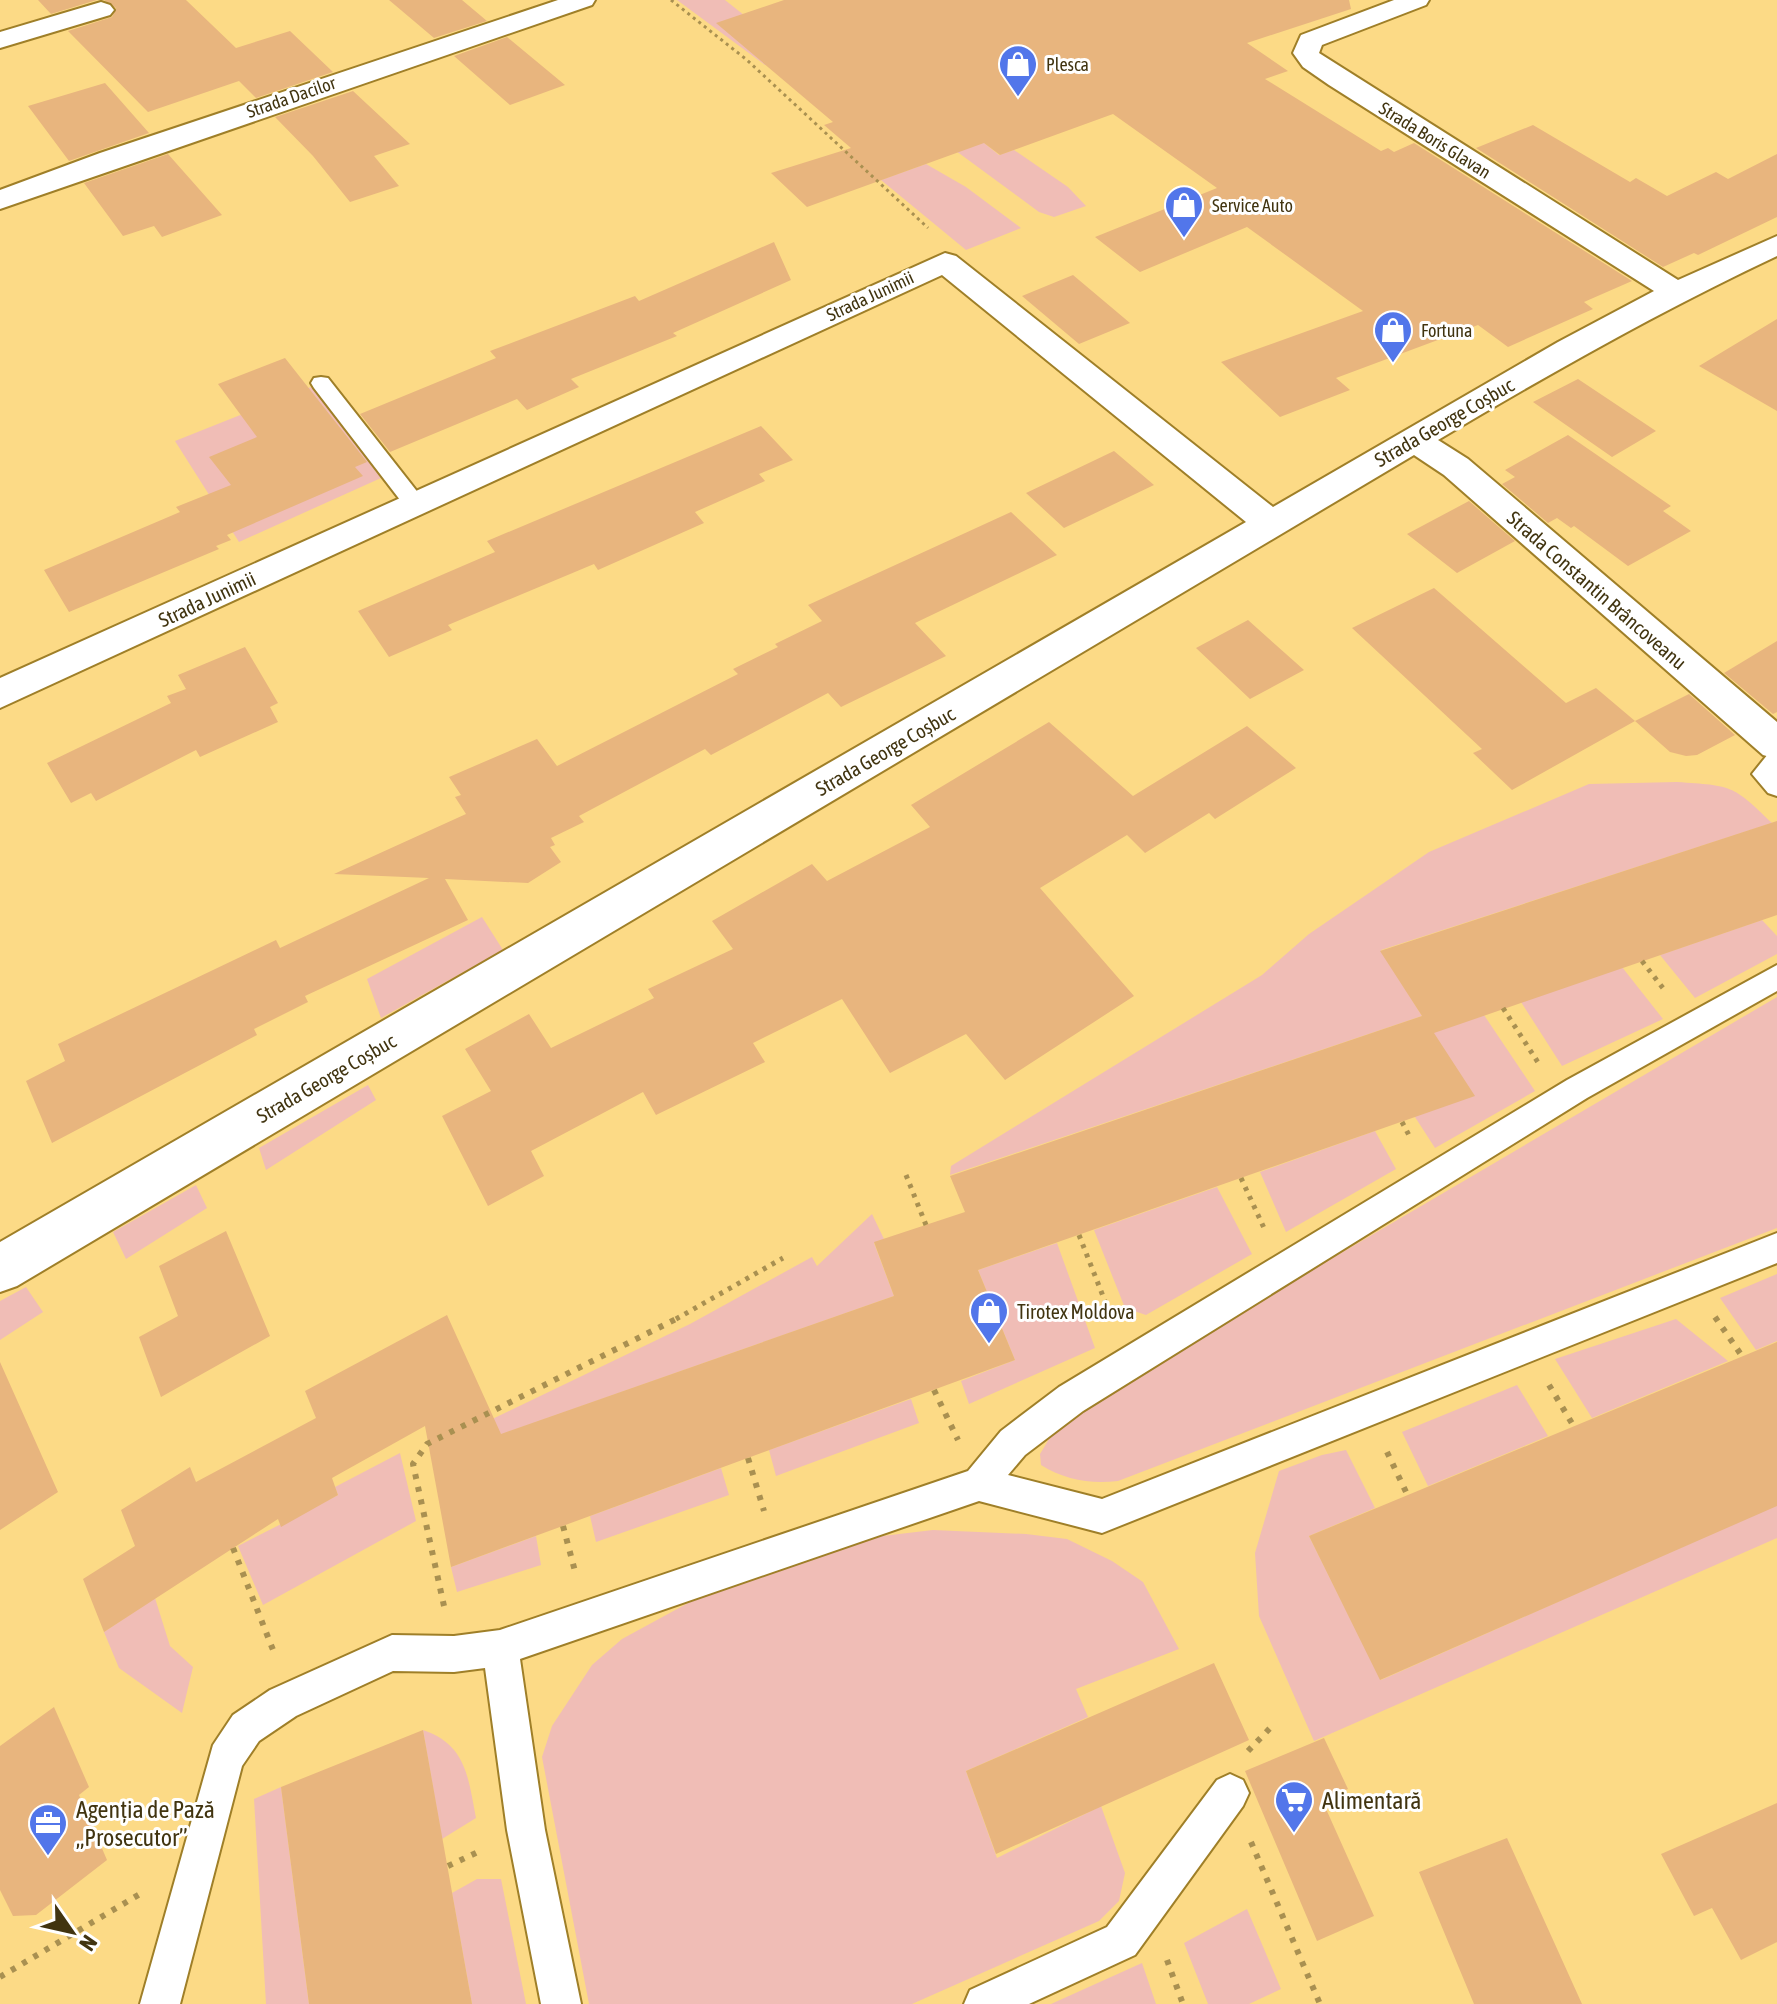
<svg xmlns="http://www.w3.org/2000/svg" width="1777" height="2004" font-family="'Asap Condensed',sans-serif">
<rect width="100%" height="100%" fill="#fcda86"/>
<!-- green -->
<path fill="#f0bdb6" d="M677 0H725L794 55 765 65Z
M957 121 999 155 1014 150 1068 187 1086 206 1054 217 1039 212 937 137Z
M926 164 966 187 1021 228 966 250 881 180Z
M311 387 381 478 239 542 175 441Z
M1677 782C1732 786 1732 784 1772 823L1381 950 1422 1016 950 1175 951 1166 1262 975 1309 934 1429 852 1589 784Z
M482 917 503 950 381 1018 367 979Z
M1762 920 1777 936V954L1695 998 1660 955Z
M1622 967 1663 1019 1562 1066 1521 1002Z
M1777 997V1228L1118 1481C1090 1484 1065 1480 1041 1465L1040 1454 1058 1424 1261 1300Z
M1484 1015 1535 1091 1435 1148 1415 1117 1433 1032Z
M368 1085 376 1100 266 1170 259 1148Z
M1375 1131 1396 1169 1286 1232 1260 1172Z
M196 1185 207 1208 126 1259 113 1232Z
M1217 1187 1252 1254 1146 1315 1125 1308 1094 1230Z
M872 1214 884 1239 874 1243 894 1296 431 1459 432 1448 690 1324 812 1257 817 1266Z
M1057 1243 1095 1348 969 1404 961 1381 1015 1360 978 1270Z
M1777 1274V1341L1756 1350 1720 1298Z
M26 1287 43 1312 0 1340V1301Z
M1676 1319 1728 1361 1592 1418 1555 1359Z
M1517 1385 1548 1436 1428 1486 1402 1432Z
M911 1399 919 1423 776 1476 769 1450Z
M1346 1450 1375 1508 1309 1536 1381 1680 1777 1505V1538L1314 1741 1259 1616 1255 1553 1279 1471 1322 1455Z
M400 1453 416 1521 263 1605 238 1546 338 1495 335 1487Z
M721 1468 729 1495 596 1542 590 1516Z
M933 1530 1026 1534 1067 1539 1112 1561 1143 1582 1179 1649 1076 1689 1088 1717 966 1771 997 1858 1101 1806 1125 1873 1119 1901 1099 1921 912 2004H589L542 1757 552 1726 592 1665 622 1639 712 1590 857 1539Z
M536 1536 541 1565 457 1592 451 1567Z
M155 1598 170 1646 193 1667 182 1713 119 1668 104 1632Z
M423 1730C467 1745 468 1778 476 1818L442 1839Z
M281 1787 309 2004H266L254 1799Z
M477 1879H501L526 2004H472L452 1893Z
M1247 1909 1281 1989 1249 2004H1208L1184 1943Z
M1142 1963 1156 2004H1051Z"/>
<!-- building -->
<path fill="#e8b57e" d="M38 0H97L51 14Z
M104 0H186L236 48 290 31 333 72 256 98 239 81 148 112 68 31 112 17 116 8Z
M389 0H462L487 21 434 38Z
M784 0H1349L1351 9 1247 43 1288 71 1265 79 1381 151 1388 148 1394 152 1414 143 1632 281 1584 302 1593 309 1508 347 1478 325 1336 378 1350 390 1280 417 1221 362 1363 311 1247 227 1140 272 1095 237 1217 188 1113 114 1000 155 984 143 807 207 771 173 851 148 824 125 833 122 716 23Z
M507 37 565 85 510 105 454 56Z
M105 83 149 133 69 161 28 106Z
M353 91 410 144 374 156 399 186 350 202 313 156 275 117Z
M1533 125 1630 182 1636 178 1667 196 1716 172 1728 179 1777 154V217L1698 255 1694 253 1663 267 1476 148Z
M168 154 222 215 162 237 154 226 123 236 84 183Z
M774 242 791 280 673 333 677 336 571 379 579 387 527 410 517 399 390 452 360 414 496 358 490 351 635 296 639 301Z
M1073 275 1130 323 1079 344 1022 296Z
M1777 319V411L1699 366Z
M285 358 367 462 355 467 363 476 227 535 231 540 216 546 219 549 69 612 44 570 180 512 176 507 231 485 209 457 257 437 218 384Z
M1578 379 1656 431 1612 457 1533 402Z
M761 426 793 460 759 474 765 481 695 512 704 523 598 570 594 564 448 625 452 630 389 657 358 611 495 552 487 541Z
M1568 435 1671 506 1663 511 1691 531 1628 566 1574 526 1571 528 1557 518 1548 523 1502 484 1515 477 1505 470Z
M1114 451 1154 485 1064 528 1026 493Z
M1469 501 1515 541 1457 573 1407 534Z
M1011 512 1057 555 915 623 946 656 841 707 828 693 711 755 705 749 579 816 584 822 551 838 555 845 550 847 561 862 528 883 445 879 468 920 305 996 308 1002 254 1029 257 1035 52 1143 26 1081 65 1061 58 1044 276 940 280 948 429 878 334 874 466 814 455 797 461 795 449 777 537 739 557 766 738 674 733 669 778 647 775 644 822 621 808 605Z
M1434 588 1566 703 1596 688 1635 721 1689 694 1735 735 1697 755 1686 756 1670 752 1635 721 1512 790 1473 753 1482 749 1352 628Z
M1248 620 1304 670 1250 699 1196 648Z
M1777 641V712L1773 714 1724 673Z
M245 647 278 703 270 707 278 722 200 757 196 750 96 801 91 793 71 803 47 763 171 703 167 696 186 689 178 675Z
M1049 722 1133 796 1247 726 1296 768 1215 819 1209 813 1145 853 1127 835 1040 888 1134 996 1005 1080 966 1034 890 1073 842 999 753 1043 765 1062 656 1115 643 1092 531 1151 544 1176 488 1206 442 1116 491 1091 465 1049 529 1014 551 1048 654 998 648 989 733 949 712 921 812 864 827 881 930 827 911 805Z
M1777 821V915L1434 1033 1475 1096 978 1270 1015 1360 451 1567 425 1426 332 1478 338 1495 281 1527 278 1519 104 1632 83 1579 135 1546 121 1510 190 1467 196 1482 316 1418 305 1391 447 1315 501 1434 894 1296 874 1242 965 1212 950 1176 1422 1016 1380 951Z
M226 1231 270 1336 161 1397 139 1337 178 1316 159 1266Z
M1777 1342V1506L1380 1680 1309 1536Z
M0 1362 58 1492 0 1530Z
M1214 1663 1249 1740 996 1854 966 1771Z
M54 1707 89 1787 79 1795 107 1860 36 1915 13 1916 0 1890V1746Z
M423 1730 472 2004H309L281 1787Z
M1324 1738 1348 1789 1322 1800 1374 1916 1317 1941 1245 1771Z
M1777 1803V1942L1741 1960 1712 1908 1694 1916 1661 1854Z
M1507 1838 1582 2004H1474L1419 1872Z"/>
<g fill="none" stroke-linecap="round" stroke-linejoin="round">
<!-- lane casing -->
<g stroke="#9f7f28" stroke-width="4">
<path id="lane" d="M321 377 328 378 423 499 426 504 423 509H407L314 388 311 383 314 378Z
M1777 751V796L1768 793 1752 774 1768 754Z
M1777 965V991L1587 1098 1083 1411 1025 1455 1008 1475 1102 1499 1777 1233V1263L1102 1533 979 1501 520 1659 545 1830 581 2004H541L507 1830 485 1668 454 1672 393 1671 296 1716 259 1741 242 1766 180 2004H140L213 1745 233 1715 270 1690 392 1635 454 1636 500 1630 968 1471 1001 1431 1059 1387 1567 1080Z
M1230 1774 1243 1780 1249 1793 1243 1806 1135 1955 1029 2004H964L970 1990 1107 1927 1217 1780Z"/>
</g>
<!-- street casing -->
<g stroke="#9f7f28" stroke-width="4">
<path id="street" d="M558 0H595L592 5 0 209V190L100 153Z
M1394 0H1429L1426 5 1322 45 1319 53 1678 280 1777 236V256C1660 311 1549 374 1438 440L1468 459 1777 722V759L1763 755 1444 475 1414 455 17 1286 0 1292V1242L1246 522 942 275 0 708V678L945 253 956 256 1273 507 1558 342 1654 291 1329 85 1303 67 1293 53 1301 35Z
M101 2 110 5 114 10 110 15 0 48V32Z"/>
</g>
<!-- path-far2 -->
<path stroke="#a99051" stroke-width="3" stroke-dasharray="3 4" stroke-linecap="butt" d="M671 0 747 60 928 228"/>
<!-- path-far1 -->
<path stroke="#a99051" stroke-width="5" stroke-dasharray="4 6" stroke-linecap="butt" d="M1642 961 1666 992
M1503 1008 1539 1064
M1402 1122 1411 1139
M906 1175 926 1225
M1241 1178 1264 1228
M1079 1235 1112 1319
M676 1319 783 1258"/>
<!-- path -->
<path stroke="#a99051" stroke-width="6" stroke-dasharray="5 8" stroke-linecap="butt" d="M1715 1317 1742 1356
M1549 1385 1573 1425
M934 1390 958 1440
M1387 1452 1407 1494
M748 1458 764 1511
M563 1526 576 1575
M233 1548 275 1655
M444 1606 413 1464 427 1444 680 1317
M1248 1751 1275 1723
M1251 1842 1320 2004
M448 1866 480 1851
M1167 1960 1183 2004
M0 1977 140 1894"/>
<!-- lane -->
<use href="#lane" fill="#fff" fill-rule="evenodd"/>
<!-- street -->
<use href="#street" fill="#fff" fill-rule="evenodd"/>
</g>
<!-- icons -->
<defs>
<g id="shop-pin" transform="scale(2)"><path d="M0 17L-7.5 6A9.5 9.5 0 1 1 7.5 6Z" fill="#5276ea" stroke="#fff"/><path d="M-5-2.5h2.3a2.7 3.5 0 0 1 5.4 0H5L5.5 6h-11ZM-1.5-2.5h3a1.5 2.3 0 0 0-3 0Z" fill="#fff"/></g>
<g id="supermarket-pin" transform="scale(2)"><path d="M0 17L-7.5 6A9.5 9.5 0 1 1 7.5 6Z" fill="#5276ea" stroke="#fff"/><path d="M-6-5.5h2.5l.6 2H6L4.5 2H-2.5L-4.4-4H-6ZM-1.5 3.2a1.3 1.3 0 1 0 .1 0ZM3 3.2a1.3 1.3 0 1 0 .1 0Z" fill="#fff"/></g>
<g id="office-pin" transform="scale(2)"><path d="M0 17L-7.5 6A9.5 9.5 0 1 1 7.5 6Z" fill="#5276ea" stroke="#fff"/><path d="M-6-3h4V-5.5h4V-3h4V5H-6ZM-1-4.5V-3h2v-1.5ZM-6 0V1H6V0Z" fill="#fff"/></g>
</defs>
<g fill-rule="evenodd">
<use href="#shop-pin" x="1018" y="64"/>
<use href="#shop-pin" x="1184" y="205"/>
<use href="#shop-pin" x="1393" y="330"/>
<use href="#shop-pin" x="989" y="1311"/>
<use href="#supermarket-pin" x="1294" y="1800"/>
<use href="#office-pin" x="48" y="1823"/>
</g>
<g text-anchor="middle" dominant-baseline="central" stroke-width="6" stroke-linejoin="round" paint-order="stroke">
<!-- far-poi labels -->
<g font-size="18" fill="#413410" stroke="#fff" text-anchor="start">
<text x="1046" y="64">Plesca</text>
<text x="1212" y="205">Service Auto</text>
<text x="1421" y="330">Fortuna</text>
</g>
<!-- far-street labels -->
<g font-size="18" fill="#413410" stroke="#fff">
<text transform="translate(291 97) rotate(-19)">Strada Dacilor</text>
<text transform="translate(1435 140) rotate(32)">Strada Boris Glavan</text>
<text transform="translate(870 296) rotate(-25)">Strada Junimii</text>
</g>
<!-- street labels -->
<g font-size="20" fill="#413410" stroke="#fff">
<text transform="translate(1444 422) rotate(-30)">Strada George Coșbuc</text>
<text transform="translate(1597 590) rotate(41)">Strada Constantin Brâncoveanu</text>
<text transform="translate(207 599) rotate(-25)">Strada Junimii</text>
<text transform="translate(885 751) rotate(-30)">Strada George Coșbuc</text>
<text transform="translate(326 1078) rotate(-30)">Strada George Coșbuc</text>
</g>
<!-- poi labels -->
<g font-size="20" fill="#413410" stroke="#fff" text-anchor="start">
<text x="1017" y="1311">Tirotex Moldova</text>
</g>
<!-- near-poi labels -->
<g font-size="24" fill="#413410" stroke="#fff" text-anchor="start">
<text x="1322" y="1800">Alimentară</text>
<text x="76" y="1809">Agenția de Pază<tspan x="76" dy="28">„Prosecutor”</tspan></text>
</g>
</g>
<!-- north arrow -->
<g transform="translate(72 1932) rotate(124)" stroke="#ffffff" stroke-width="6" paint-order="stroke">
<path d="M0-6L14 30L0 20L-14 30Z" fill="#413410"/>
<text y="-12" font-size="22" font-weight="bold" text-anchor="middle" fill="#413410">N</text>
</g>
</svg>
